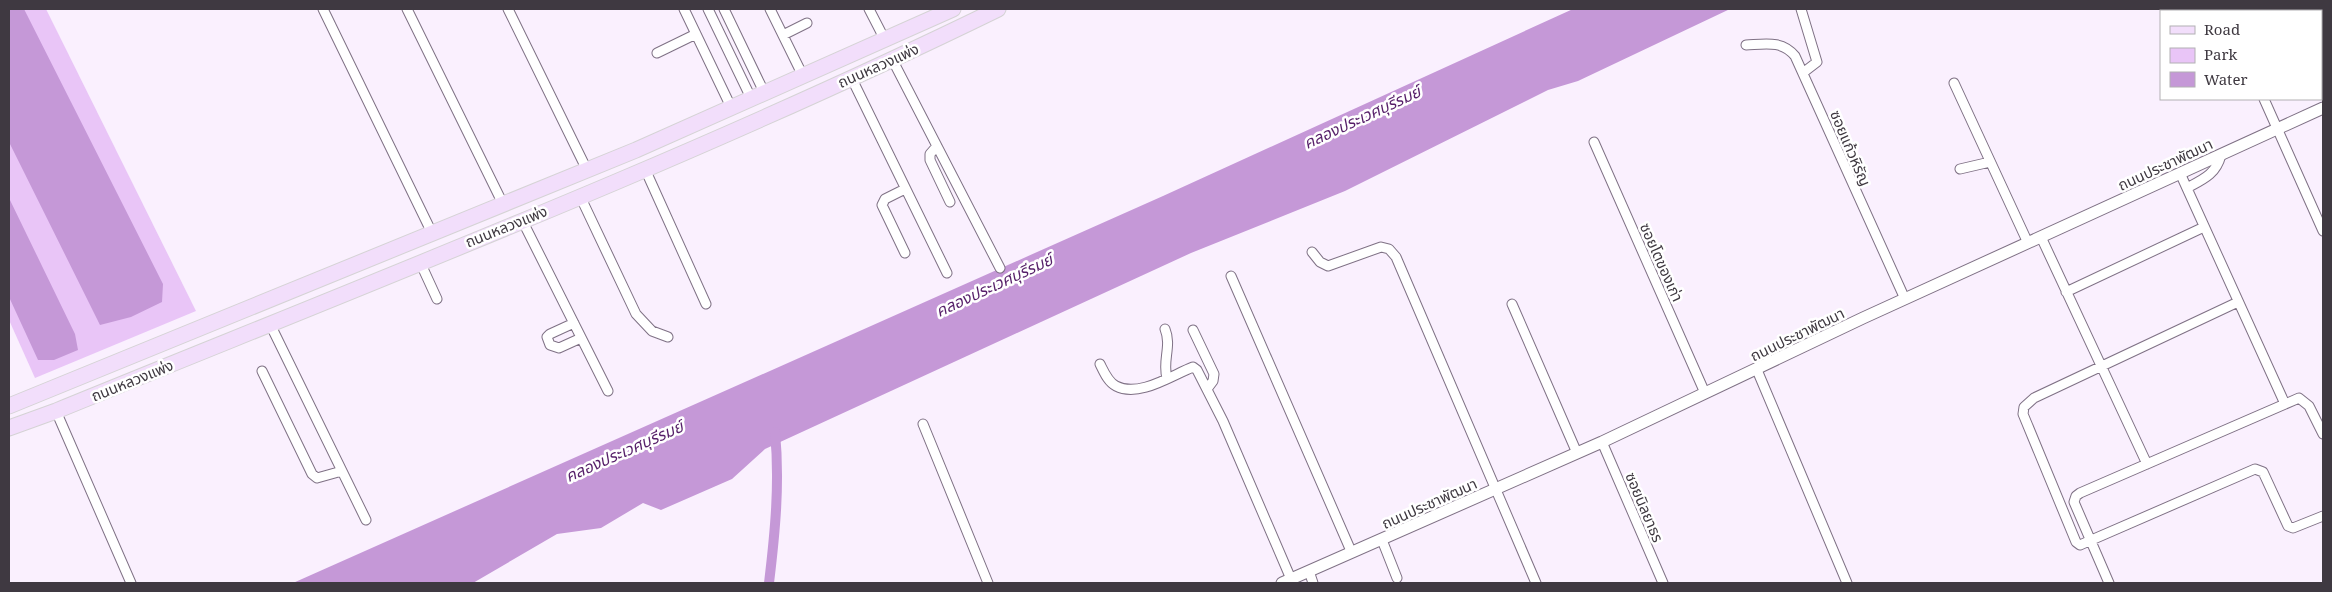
<svg xmlns="http://www.w3.org/2000/svg" width="2332" height="592" font-family="'Noto Serif','Noto Sans Thai',serif">
<rect width="100%" height="100%" fill="#faf0fe"/>
<!-- green -->
<path fill="#e9c5f7" d="M9 9H46L196 311 35 378 9 320Z"/>
<!-- water -->
<path fill="#c598d7" d="M9 9H24L163 284 162 302 131 317 100 325 9 142Z
M1573 9H1730L1578 81 1548 90 1345 191 1191 253 765 449 732 479 661 510 643 503 601 528 557 534 473 583H293L1163 196Z
M9 198 75 334 78 350 54 360H38L9 297Z"/>
<g fill="none" stroke-linecap="round" stroke-linejoin="round">
<!-- canal -->
<path stroke="#c598d7" stroke-width="10" d="M769 583C775 533 780 483 775 432"/>
<!-- minor casing -->
<g stroke="#7f7185" stroke-width="11">
<path id="minor" d="M323 9 432 233
M407 9 503 204
M508 9 587 170
M684 9 731 107
M708 9 751 98
M724 9 764 92
M770 9 803 76
M869 9 885 40
M1801 9 1817 62 1804 72
M2187 9 2188 11
M783 35 807 23
M1746 45C1765 44 1782 40 1795 56L1905 299
M657 53 696 34
M892 59 1000 268
M851 77 947 273
M1954 83 2028 243
M2264 99 2323 231
M1594 142 1705 393
M937 146 930 154V160L950 202
M645 169 706 304
M1960 169 1990 162
M2180 173 2285 404
M2187 188C2204 179 2216 174 2221 155
M580 196 636 314 652 331 668 337
M522 220 608 391
M2041 237 2147 464
M1312 252 1320 262 1328 266 1381 247 1389 249 1396 257 1536 583
M905 253 882 205 885 199 905 189
M420 262 437 299
M1231 276 1351 551
M2066 292 2204 227
M2238 302 2034 398 2024 407 2023 414 2076 542 2080 545 2255 469 2263 472 2288 526 2293 528 2323 516
M1512 304 1577 453
M574 323 550 334 547 337 550 345 559 348 581 338
M270 324 366 520
M1165 329C1172 346 1162 361 1167 378
M1193 330 1214 374 1213 381 1207 389
M1100 364C1104 372 1108 382 1116 386 1139 398 1172 375 1193 367L1197 370 1223 421 1291 579
M1757 370 1847 583
M262 371 312 474 317 478 342 471
M56 411 131 583
M923 424 988 583
M1602 442 1663 583
M1382 540 1397 578
M1309 571 1313 583
M2109 583 2074 502 2076 496 2080 493 2299 398 2309 406 2323 434"/>
</g>
<!-- tertiary casing -->
<g stroke="#7f7185" stroke-width="13">
<path id="tertiary" d="M1282 583 1602 442 1863 318 2323 108"/>
</g>
<!-- primary casing -->
<g stroke="#d5d3d5" stroke-width="17">
<path id="primary" d="M9 406 636 150 953 9
M9 428 56 411C372 282 691 159 998 9"/>
</g>
<!-- minor -->
<use href="#minor" stroke="#fff" stroke-width="9"/>
<!-- tertiary -->
<use href="#tertiary" stroke="#fff" stroke-width="11"/>
<!-- primary -->
<use href="#primary" stroke="#f2defb" stroke-width="15"/>
</g>
<g text-anchor="middle" dominant-baseline="central" stroke-width="5" stroke-linejoin="round" paint-order="stroke">
<!-- street labels -->
<g font-size="15" fill="#3f3941" stroke="#fff">
<text transform="translate(878 65) rotate(-24)">ถนนหลวงแพ่ง</text>
<text transform="translate(1851 148) rotate(67)">ซอยแก้วหิรัญ</text>
<text transform="translate(2165 164) rotate(-25)">ถนนประชาพัฒนา</text>
<text transform="translate(506 226) rotate(-22)">ถนนหลวงแพ่ง</text>
<text transform="translate(1662 262) rotate(66)">ซอยโตของเก่า</text>
<text transform="translate(1797 334) rotate(-26)">ถนนประชาพัฒนา</text>
<text transform="translate(132 380) rotate(-22)">ถนนหลวงแพ่ง</text>
<text transform="translate(1429 503) rotate(-24)">ถนนประชาพัฒนา</text>
<text transform="translate(1645 507) rotate(67)">ซอยนิลยาธร</text>
</g>
<!-- water labels -->
<g font-size="16" font-style="italic" fill="#561f69" stroke="#fff">
<text transform="translate(1362 117) rotate(-25)">คลองประเวศบุรีรมย์</text>
<text transform="translate(994 285) rotate(-25)">คลองประเวศบุรีรมย์</text>
<text transform="translate(624 451) rotate(-24)">คลองประเวศบุรีรมย์</text>
</g>
</g>
<!-- border -->
<rect width="2332" height="592" fill="none" stroke="#3f3941" stroke-width="20"/>
<!-- legend -->
<rect x="2160" y="10" width="162" height="90" fill="#ffffff" stroke="#b2b0b3"/>
<rect x="2170" y="26" width="25" height="8" fill="#f2defb" stroke="#b2b0b3"/>
<text x="2204" y="35" font-size="15" fill="#3f3941">Road</text>
<rect x="2170" y="48" width="25" height="15" fill="#e9c5f7" stroke="#b2b0b3"/>
<text x="2204" y="60" font-size="15" fill="#3f3941">Park</text>
<rect x="2170" y="72" width="25" height="15" fill="#c598d7" stroke="#b2b0b3"/>
<text x="2204" y="85" font-size="15" fill="#3f3941">Water</text>
</svg>
